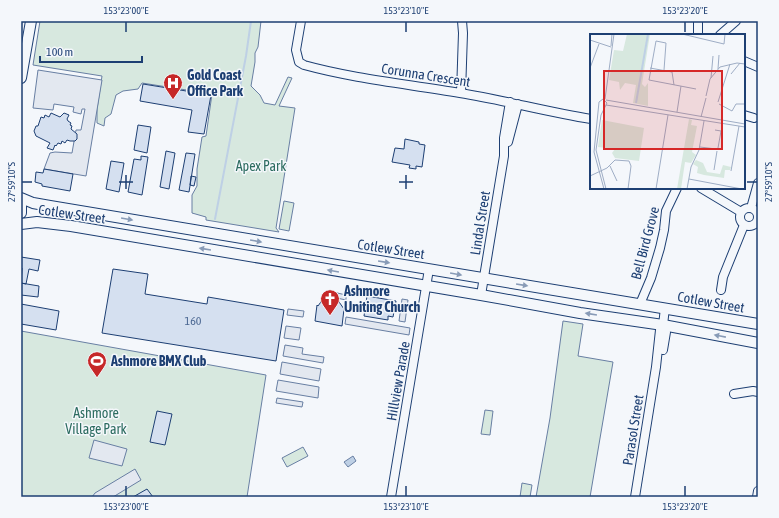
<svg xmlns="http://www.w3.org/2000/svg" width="779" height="518" font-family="'Asap Condensed',sans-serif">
<rect width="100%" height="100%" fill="#f4f7fb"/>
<!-- green -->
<path fill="#d7e8df" stroke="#687fa3" d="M40 21H261L258 47 255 53V62L251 86 260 95 264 103 275 105 288 77 292 78 279 106 295 108 276 228 279 232 206 220V217L192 213V195L197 186V169L202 137 206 136 212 94 142 83 138 89 123 91 116 95 111 114 105 118 104 126 97 123V109L102 76 33 65Z
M284 201 294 203 289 231 279 229Z
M563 321 583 324 578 356 613 362 590 497H536L550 418Z
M21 331 266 375 247 497H21Z
M485 410 493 411 490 435 481 434Z
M303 447 308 456 287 467 282 458Z
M522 483 532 485 530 497H520Z"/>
<!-- parking -->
<path fill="#e3e8f0" stroke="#687fa3" d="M38 70 102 80 86 176 44 169 50 153 55 152 72 153 76 130H81L85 109H82L81 114 73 112 74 107 54 104 53 110 33 108Z
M333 292 346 295V300L332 297Z
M402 299 408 300 405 322 399 321Z
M288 309 304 311 303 317 287 315Z
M346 317 410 328 409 335 345 324Z
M286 326 301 328 299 340 284 338Z
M285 345 303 348 302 354 324 357 323 363 283 356Z
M282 362 321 369 319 381 280 374Z
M278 380 319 387 318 398 276 391Z
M277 398 303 402 302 407 276 403Z
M94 440 127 449 122 466 89 458Z
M135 469 141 480 113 497H92L95 493Z"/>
<!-- water -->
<path fill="#bed0e5" stroke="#687fa3" d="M353 456 356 461 348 467 344 462Z"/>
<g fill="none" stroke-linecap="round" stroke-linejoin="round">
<!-- stream -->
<path stroke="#bed0e5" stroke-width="2" d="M215 219 246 56 251 21"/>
</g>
<!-- building -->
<path fill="#d5e0f0" stroke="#1d3f73" d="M143 84 211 95 204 134 188 132 192 110 140 101Z
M51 113 60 117 64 113 69 115 67 119 68 121 71 123 70 125 72 126 71 129 77 134V139L75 141H70L67 140 65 143 62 141 61 144 58 143 56 146 55 145 53 150 47 148 50 143 36 136 34 131 36 126H38L41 117 44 118 45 115 49 117Z
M138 125 151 127 147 153 134 150Z
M405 139 419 142V144L425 145 422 167 416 166V169L409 168 410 165 392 162 395 148 404 149Z
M166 151 175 153 169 189 160 187Z
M186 153 195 154 189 192 179 190Z
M141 156 148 157 142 195 128 192 134 159 141 160Z
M111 161 124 163 119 192 106 189Z
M44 169 73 174 70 191 42 186V184L35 182 36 172 43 173Z
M191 176 196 177 194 186 190 185Z
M21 257 40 260 38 271 29 269 26 284 21 283 22 268H21Z
M113 269 148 274 145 294 207 304 208 297 284 310 276 361 102 333Z
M21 283 39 286 38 297 21 295Z
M325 296 326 297 325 307 335 299H337L344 309 342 326 315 321 317 305 318 306Z
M367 296 396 301 393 317 388 316V320L364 316Z
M21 304 59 311 56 330 21 324Z
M157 411 172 414 165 445 150 442Z
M147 489 153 497H133Z"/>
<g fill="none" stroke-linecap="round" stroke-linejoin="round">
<!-- minor casing -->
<g stroke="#1d3f73" stroke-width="10">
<path id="minor" d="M301 21 296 50 299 62 304 65C355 79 408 84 460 93 504 100 547 112 591 119
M698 35V21
M720 35 736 21
M744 61 758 67
M461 93 463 33 462 21
M744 115 754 118
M508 142 518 104
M701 188 741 212
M740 217a9 9 0 1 1 18 0a9 9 0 1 1-18 0Z
M751 208 758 183
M721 290 723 277 744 225
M481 295 504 156V138L510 102
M640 304 651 278 660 248 664 230 666 211 677 188
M663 325 666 332 663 350
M734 394 753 391 758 392
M391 497 429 269
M635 497 656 367 660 330 663 325 665 308
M757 497 758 491"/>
</g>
<!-- major casing -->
<g stroke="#1d3f73" stroke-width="12">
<path id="major" d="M21 78 31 21
M21 198 33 203 50 206 758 324
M21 203V213
M21 224 37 222 71 226 481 295 580 313 663 325 758 343"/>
</g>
<!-- minor -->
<use href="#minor" stroke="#f4f7fb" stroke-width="8"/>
<!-- major -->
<use href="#major" stroke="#f4f7fb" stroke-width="10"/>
</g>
<!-- one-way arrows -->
<defs><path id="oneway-solid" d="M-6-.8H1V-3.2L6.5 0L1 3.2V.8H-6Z"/></defs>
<g fill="#889bb7">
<use href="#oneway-solid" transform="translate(127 219) rotate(10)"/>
<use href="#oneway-solid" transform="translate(256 241) rotate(10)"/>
<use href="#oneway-solid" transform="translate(205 249) rotate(-171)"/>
<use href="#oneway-solid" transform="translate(384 262) rotate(9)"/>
<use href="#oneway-solid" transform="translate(333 271) rotate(-170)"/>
<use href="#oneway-solid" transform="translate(456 274) rotate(10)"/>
<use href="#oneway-solid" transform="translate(522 285) rotate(9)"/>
<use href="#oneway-solid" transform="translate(591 314) rotate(-171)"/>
<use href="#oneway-solid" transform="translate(720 336) rotate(-169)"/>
</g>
<!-- ticks -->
<path fill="none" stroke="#1d3f73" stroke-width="1.5" d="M126 22V32M406 22V32M685 22V32M126 175V189M406 175V189M22 182H32M119 182H133M399 182H413M747 182H757M126 486V496M406 486V496M685 486V496"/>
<!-- icons -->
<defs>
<g id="hospital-pin" transform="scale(1)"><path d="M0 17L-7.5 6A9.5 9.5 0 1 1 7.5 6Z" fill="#c62828" stroke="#f4f7fb"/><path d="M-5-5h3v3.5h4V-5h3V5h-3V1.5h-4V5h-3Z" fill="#fff"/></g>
<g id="church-pin" transform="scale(1)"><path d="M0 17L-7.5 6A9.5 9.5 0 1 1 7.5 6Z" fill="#c62828" stroke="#f4f7fb"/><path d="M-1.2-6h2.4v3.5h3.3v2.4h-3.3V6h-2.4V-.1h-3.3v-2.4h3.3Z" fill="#fff"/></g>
<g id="stadium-pin" transform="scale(1)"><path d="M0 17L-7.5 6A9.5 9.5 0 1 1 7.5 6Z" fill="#c62828" stroke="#f4f7fb"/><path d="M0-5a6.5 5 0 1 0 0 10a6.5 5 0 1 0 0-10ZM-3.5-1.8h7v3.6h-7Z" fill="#fff"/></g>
</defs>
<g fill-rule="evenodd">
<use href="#hospital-pin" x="173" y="83"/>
<use href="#church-pin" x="330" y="299"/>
<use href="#stadium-pin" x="97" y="361"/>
</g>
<g text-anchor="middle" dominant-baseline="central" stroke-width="3" stroke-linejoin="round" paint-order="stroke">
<!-- number labels -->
<g font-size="12" fill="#4b6792">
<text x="193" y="321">160</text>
</g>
<!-- poi labels -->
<g font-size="14" font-weight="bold" fill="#1d3f73" stroke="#f4f7fb" text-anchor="start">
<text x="187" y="75">Gold Coast<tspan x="187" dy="16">Office Park</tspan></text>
<text x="344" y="291">Ashmore<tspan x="344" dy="16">Uniting Church</tspan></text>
<text x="111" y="361">Ashmore BMX Club</text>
</g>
<!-- street labels -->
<g font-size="14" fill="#1d3f73" stroke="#f4f7fb">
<text transform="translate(426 75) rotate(9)">Corunna Crescent</text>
<text transform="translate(72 214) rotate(8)">Cotlew Street</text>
<text transform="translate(480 223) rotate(-81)">Lindal Street</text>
<text transform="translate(645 243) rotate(-75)">Bell Bird Grove</text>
<text transform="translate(391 249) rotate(9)">Cotlew Street</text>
<text transform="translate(711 302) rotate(10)">Cotlew Street</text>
<text transform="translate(398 381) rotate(-80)">Hillview Parade</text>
<text transform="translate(633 430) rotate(-81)">Parasol Street</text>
</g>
<!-- park labels -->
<g font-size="14" fill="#2c6c60" stroke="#f4f7fb">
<text x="261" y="166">Apex Park</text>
<text x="96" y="413">Ashmore<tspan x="96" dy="16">Village Park</tspan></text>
</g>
</g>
<!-- overview -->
<g transform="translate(590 34)">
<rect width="155" height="155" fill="#f4f7fb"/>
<path d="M37 0H60L52 50 55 53 58 49V72L43 69 46 51 35 49 30 56 29 48 19 46 24 16 33 17ZM99 85 102 86 101 91 107 92 102 118 106 121 101 129 95 128 91 155H87ZM12 86 54 94 49 127 25 124 22 119 25 115 8 113ZM106 126 113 129 117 138 130 140 133 131 141 133 140 136H135L134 144 114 141 107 139 108 133 103 130Z" fill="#d7e8df"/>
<path fill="none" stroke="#bed0e5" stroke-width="2" d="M46 69 58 0"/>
<path fill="none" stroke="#9eadc5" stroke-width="1" d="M92 0 134 10 135 0M0 6 21 13M21 12 22 0M0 34 9 10M60 34 82 38 84 51M128 35 129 21M74 36 76 9 66 7 59 46 106 55M141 40 150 29M121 44 123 22M116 62 120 45 130 33 147 29 155 30M15 65 24 0M16 66 155 90M128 68 140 30M129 70 142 77 146 70H155M16 71 155 93M87 78 91 52M111 83 116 64M125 96 131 97 128 114M110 113 126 115M20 132 27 147M124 136 127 117M141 137 149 92M0 142 17 134 25 126 39 127 41 132 38 155M99 145 152 155M14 155 4 118 9 68 13 65 17 69 11 81 6 116 16 155M66 155 78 81M97 155 101 133 109 116 114 87"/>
<path fill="#d62828" fill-opacity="0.15" stroke="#d62828" stroke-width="2" d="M14 37H132V115H14Z"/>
<rect width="155" height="155" fill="none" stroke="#1d3f73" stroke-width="2"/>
</g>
<!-- border -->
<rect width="779" height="518" fill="none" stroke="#f4f7fb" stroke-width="44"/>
<!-- scale -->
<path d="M40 56v6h102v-6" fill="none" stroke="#1d3f73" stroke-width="2"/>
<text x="46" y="56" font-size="12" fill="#1d3f73" stroke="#f4f7fb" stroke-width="3" paint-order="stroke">100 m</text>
<rect x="22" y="22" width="735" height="474" fill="none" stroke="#1d3f73" stroke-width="1.5"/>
<g font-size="10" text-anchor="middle" fill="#1d3f73">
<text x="126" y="14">153°23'00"E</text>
<text x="406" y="14">153°23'10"E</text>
<text x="685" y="14">153°23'20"E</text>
<text transform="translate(11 182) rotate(-90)" y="4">27°59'10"S</text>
<text transform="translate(768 182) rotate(-90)" y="4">27°59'10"S</text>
<text x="126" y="510">153°23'00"E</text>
<text x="406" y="510">153°23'10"E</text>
<text x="685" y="510">153°23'20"E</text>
</g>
</svg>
